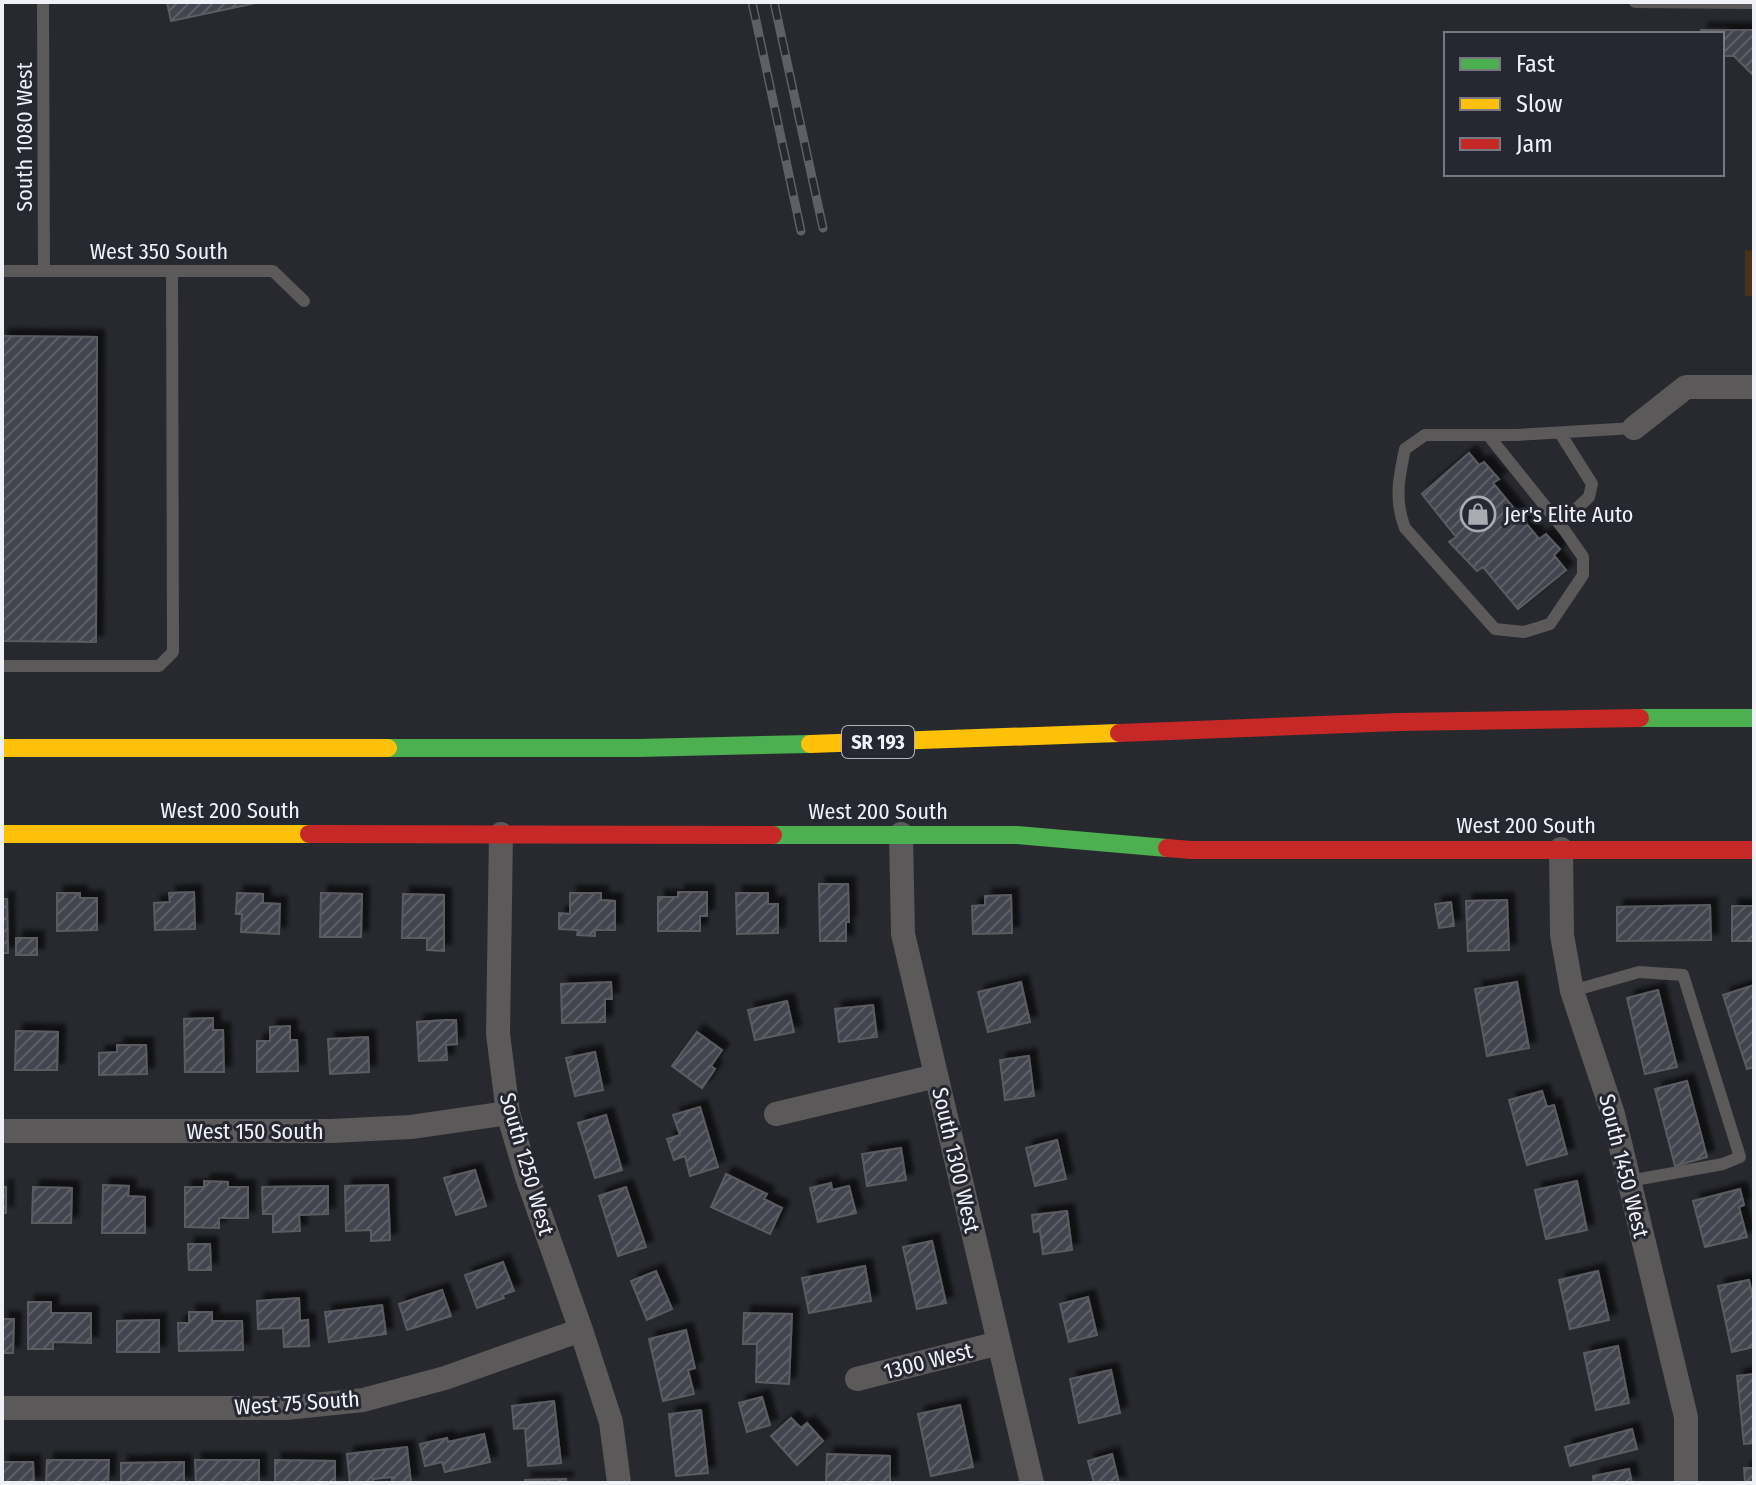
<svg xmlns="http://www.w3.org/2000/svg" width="1756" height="1485" font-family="'Fira Sans Condensed',sans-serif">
<defs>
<pattern id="park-tufts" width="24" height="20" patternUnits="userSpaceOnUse" patternTransform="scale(2)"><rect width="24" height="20" fill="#49321c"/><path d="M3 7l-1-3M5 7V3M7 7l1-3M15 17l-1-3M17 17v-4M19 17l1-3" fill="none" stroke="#64503e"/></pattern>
<pattern id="building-hatch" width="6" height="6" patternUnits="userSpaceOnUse" patternTransform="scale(2)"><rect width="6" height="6" fill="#43444e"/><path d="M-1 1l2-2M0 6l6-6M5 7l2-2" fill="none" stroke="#5e5f68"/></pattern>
<filter id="shadow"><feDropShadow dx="7" dy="-7" stdDeviation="2" flood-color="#0009"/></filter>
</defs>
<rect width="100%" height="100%" fill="#28292e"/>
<!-- park -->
<path fill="url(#park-tufts)" d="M1745 250 1754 251V296H1745Z"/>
<!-- building -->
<path fill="url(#building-hatch)" stroke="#5b5c60" stroke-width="2" filter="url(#shadow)" d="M167 2H261L171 21Z
M1701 30H1754V76L1734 56H1722V34H1701Z
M2 336 97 337 96 642 2 641Z
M1469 453 1479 465 1484 462 1499 479 1493 483 1539 539 1546 534 1560 549 1554 555 1566 570 1518 609 1483 567 1477 571 1449 542 1456 537 1422 494Z
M819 884H848L849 922H846V941H820Z
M194 892 195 929 155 930 154 903 170 902 169 893Z
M678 892H707V916H700V931H658V897H678Z
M57 893H80V898H97V930L57 931Z
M237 893 263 894V903L280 904 279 934 241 932 242 914H236Z
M321 893 362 894 361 937H320Z
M570 893H601V900L615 901V930H595V936L577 935 578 930 559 929V913L570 914Z
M736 893H768V904H778V933L737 934Z
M403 894 444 895V951L427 950V938H402Z
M1011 895 1012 933 973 934 972 906 985 905V896Z
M2 899H7L8 953H2Z
M1507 900 1509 950 1468 951 1466 901Z
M1451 902 1454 926 1439 928 1435 904Z
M1710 905 1711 940 1617 941V907Z
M1732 906H1754V941H1732Z
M16 938H37V955H16Z
M611 982 612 999H605V1022L562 1023 561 984Z
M1021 982 1030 1022 988 1032 978 992Z
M1517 982 1529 1048 1487 1056 1475 989Z
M1754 985V1067L1747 1069 1723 995Z
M1658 990 1677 1067 1645 1074 1627 998Z
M787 1001 794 1032 755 1040 748 1010Z
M873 1005 877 1037 839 1042 835 1009Z
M213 1018V1030H223L224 1072H185L184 1019Z
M447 1020H456L457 1044 446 1045 447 1060 419 1061 417 1022Z
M290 1026V1040H297L298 1071 257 1072V1041H270V1027Z
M16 1031 58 1032 57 1070H15Z
M697 1032 722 1050 711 1066 715 1069 702 1088 672 1066Z
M368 1037 369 1072 330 1074 328 1039Z
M117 1045H146L147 1074 99 1075V1053L117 1052Z
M595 1052 603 1090 575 1096 566 1058Z
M1029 1056 1034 1096 1005 1100 1000 1060Z
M1687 1081 1707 1157 1675 1166 1655 1089Z
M1542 1091 1547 1107 1554 1105 1567 1154 1527 1165 1509 1100Z
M700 1107 718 1167 690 1176 685 1156 674 1160 667 1139 680 1135 673 1115Z
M606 1115 622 1170 595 1178 578 1123Z
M1057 1140 1066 1179 1035 1186 1026 1148Z
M901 1148 906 1180 867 1186 862 1154Z
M475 1170 486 1206 456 1215 444 1178Z
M726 1174 767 1194 764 1199 782 1208 770 1234 711 1207Z
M204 1181 228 1182V1187H248V1218H219V1228L185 1227V1187H204Z
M1577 1181 1587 1230 1546 1239 1535 1190Z
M831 1183 832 1190 849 1186 856 1213 818 1222 810 1188Z
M103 1185 129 1186 128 1196 145 1197V1233H102Z
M388 1185 390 1240 371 1241V1230L346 1231 345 1186Z
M328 1186V1214L299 1215 300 1231 273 1232V1214H263L262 1187Z
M2 1187H6V1213H2Z
M33 1187 72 1188 71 1223H32Z
M626 1187 646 1247 618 1256 599 1196Z
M1740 1189 1744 1205 1739 1207 1747 1237 1705 1247 1693 1201Z
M1067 1211 1072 1250 1043 1254 1040 1231 1034 1232 1032 1215Z
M932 1241 946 1303 917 1309 903 1247Z
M188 1244H210L211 1270H189Z
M503 1262 514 1291 502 1295 504 1298 477 1308 465 1275Z
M865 1266 871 1301 809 1313 802 1278Z
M656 1271 672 1309 647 1320 631 1281Z
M1598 1271 1609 1320 1570 1329 1559 1280Z
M1749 1280 1754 1303V1347L1732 1352 1718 1286Z
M442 1290 451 1316 407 1330 399 1304Z
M1088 1297 1097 1335 1069 1342 1060 1304Z
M299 1298 300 1321 308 1320 309 1346 284 1347 283 1328 258 1329 257 1301Z
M28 1302H51V1313H91V1343L53 1342V1349H28Z
M382 1305 386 1334 329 1342 325 1312Z
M189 1312H212V1321H242L243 1350 179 1351 178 1323H189Z
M744 1313 792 1314 789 1384 756 1382 757 1344H743Z
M2 1319H14L13 1353H2Z
M159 1320V1352H117V1321Z
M686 1330 695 1368 688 1370 694 1394 663 1401 649 1339Z
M1618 1346 1629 1403 1596 1410 1584 1353Z
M1111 1370 1120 1413 1079 1423 1070 1379Z
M1754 1374V1443L1744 1444 1737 1376Z
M762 1397 770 1425 747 1432 739 1403Z
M554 1401 561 1463 528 1466 525 1428 514 1429 512 1406Z
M960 1405 973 1467 931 1476 918 1414Z
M701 1410 708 1473 676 1476 669 1414Z
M791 1418 801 1428 807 1423 823 1441 797 1465 771 1436Z
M1632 1429 1637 1449 1570 1466 1565 1447Z
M484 1434 490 1462 445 1472 442 1462 425 1466 420 1444 447 1438 448 1442Z
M407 1447 411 1483H392V1477L373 1479V1483H350L347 1454Z
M827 1454 890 1456V1483H826Z
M1112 1454 1119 1483H1094L1088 1461Z
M47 1460H109L108 1483H46Z
M195 1460H259V1483H196Z
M275 1460 335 1461V1483H275Z
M2 1462H33L34 1483H2Z
M184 1462V1483H121V1463Z
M1744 1468H1754V1483H1745Z
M1629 1469 1632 1483H1594L1593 1476Z
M566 1479V1483H525V1480Z"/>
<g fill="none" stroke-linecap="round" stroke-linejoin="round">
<!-- lane -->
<path stroke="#5b5959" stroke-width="12" d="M43 2 44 271
M1635 2 1754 3
M2 271H273L304 301
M1560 433 1592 484 1589 497 1560 524
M1488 435 1565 531 1583 557V575L1550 624 1524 632 1495 629 1405 528C1394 500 1399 477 1405 449L1425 435H1516L1634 428
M2 666H159L173 652 172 271
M1572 991 1639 972 1683 975 1740 1157 1723 1164 1629 1181"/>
<!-- street -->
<path stroke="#5b5959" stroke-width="24" d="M1634 428 1686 387H1754
M501 834 498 1034 508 1113 527 1177 581 1330 611 1422 619 1483
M901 834 903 934 1032 1483
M1561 849 1562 935 1572 991 1613 1114 1686 1417V1483
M776 1114 936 1076
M2 1131H331L411 1127 508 1113
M857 1379 999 1343
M2 1408H286L363 1400 445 1378 581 1330"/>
<!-- fast -->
<path stroke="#4caf50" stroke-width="18" d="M1640 718H1754
M388 748H638L810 744
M773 835H1017L1167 848"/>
<!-- slow -->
<path stroke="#ffc107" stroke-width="18" d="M810 744 1119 733
M2 748H388
M2 834H309"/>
<!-- jam -->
<path stroke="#c62828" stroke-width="18" d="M1119 733 1399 722 1640 718
M309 834 773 835
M1167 848 1191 850H1754"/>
<!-- rail casing -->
<g stroke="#5f6063" stroke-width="9">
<path id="rail" d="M752 2 801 231
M774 2 823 228"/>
</g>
<!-- rail -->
<use href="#rail" stroke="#262730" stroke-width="6" stroke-dasharray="18" stroke-linecap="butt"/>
</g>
<!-- icons -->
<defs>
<g id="shop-ring" transform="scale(1.8)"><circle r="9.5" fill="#262730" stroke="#aaabb1" stroke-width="1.5"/><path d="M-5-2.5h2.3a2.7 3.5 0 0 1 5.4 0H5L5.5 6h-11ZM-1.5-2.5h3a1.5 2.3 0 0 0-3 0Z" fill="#aaabb1"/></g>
</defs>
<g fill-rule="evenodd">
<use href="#shop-ring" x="1478" y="514"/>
</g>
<g text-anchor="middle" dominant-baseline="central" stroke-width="6" stroke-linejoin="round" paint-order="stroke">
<!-- shield labels -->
<rect fill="#262730" stroke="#b3b4bb" stroke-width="2" x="842" y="726" width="72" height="32" rx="6"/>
<g font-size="20" font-weight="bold" fill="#f0f1f7">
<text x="878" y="742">SR 193</text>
</g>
<!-- street labels -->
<g font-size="22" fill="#f0f1f7" stroke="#262730">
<text transform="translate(24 137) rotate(-90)">South 1080 West</text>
<text x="159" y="251">West 350 South</text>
<text x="230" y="810">West 200 South</text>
<text x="878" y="811">West 200 South</text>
<text x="1526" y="825">West 200 South</text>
<text x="255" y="1131">West 150 South</text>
<text transform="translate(956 1160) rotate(77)">South 1300 West</text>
<text transform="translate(527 1164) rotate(74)">South 1250 West</text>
<text transform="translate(1624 1166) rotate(76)">South 1450 West</text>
<text transform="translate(928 1361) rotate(-14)">1300 West</text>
<text transform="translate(297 1403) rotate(-4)">West 75 South</text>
</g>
<!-- poi labels -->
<g font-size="22" fill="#f0f1f7" stroke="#262730" text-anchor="start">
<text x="1504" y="514">Jer's Elite Auto</text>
</g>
</g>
<!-- border -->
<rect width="1756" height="1485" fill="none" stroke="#f0f1f7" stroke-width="8"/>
<!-- legend -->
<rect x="1444" y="32" width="280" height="144" fill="#262730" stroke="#777880" stroke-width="2"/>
<rect x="1460" y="58" width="40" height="12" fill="#4caf50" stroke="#777880" stroke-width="2"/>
<text x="1516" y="72" font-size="24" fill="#f0f1f7">Fast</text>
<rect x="1460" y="98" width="40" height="12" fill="#ffc107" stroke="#777880" stroke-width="2"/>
<text x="1516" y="112" font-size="24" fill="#f0f1f7">Slow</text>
<rect x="1460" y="138" width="40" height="12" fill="#c62828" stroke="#777880" stroke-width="2"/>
<text x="1516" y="152" font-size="24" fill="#f0f1f7">Jam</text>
</svg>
